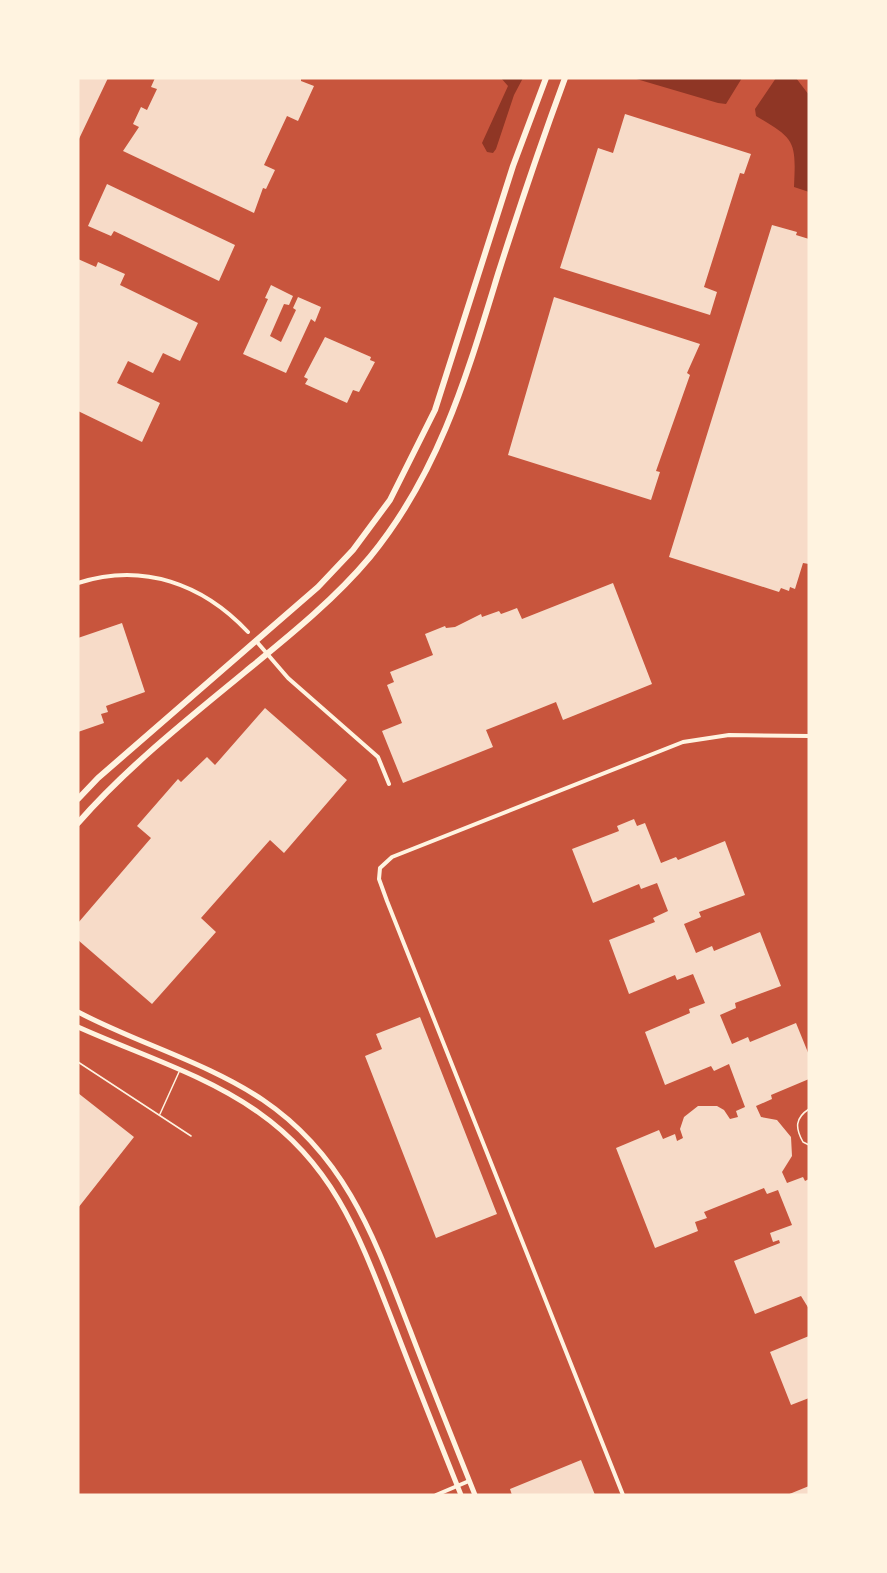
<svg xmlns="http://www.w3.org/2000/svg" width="887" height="1573" font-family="'Work Sans',sans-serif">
<rect width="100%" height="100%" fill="#c8553d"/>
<!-- water -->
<path fill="#8f3625" d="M501 78H523L514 95 496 149 493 153 487 152 482 143 508 86Z
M633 78H742L726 104 718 103Z
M776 78H796L809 95V192L794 187C796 142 796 139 756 116L755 109Z"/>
<!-- building -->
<path fill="#f7dbc8" d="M78 78H108L78 141Z
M155 78H301V81L314 86 298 121 287 116 264 165 275 170 266 189 263 188 254 213 123 151 139 127 133 124 141 107 147 110 157 89 151 87Z
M625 114 751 154 744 174 740 173 704 287 717 292 710 315 560 268 598 148 613 153Z
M107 184 235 245 219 281 114 231 111 236 88 226Z
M772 225 797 232 796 235 809 239V564L803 563 795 589 790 587 789 591 781 588 779 592 669 557Z
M78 259 96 267 98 262 125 274 120 285 198 323 180 361 163 353 153 373 128 361 117 383 160 403 142 442 78 411Z
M271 285 293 296 289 305 284 304 270 336 281 342 296 310 293 308 298 297 321 307 315 322 311 319 286 373 243 354 268 299 265 298Z
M554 297 700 344 687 373 690 375 656 471 660 472 651 500 508 455Z
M325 337 371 357 370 360 375 362 359 392 353 390 347 403 305 384 308 379 304 377Z
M613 583 652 684 563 720 556 702 486 730 493 747 403 783 382 731 402 723 387 685 394 682 390 672 433 655 425 634 445 626 446 628 455 627 481 614 482 617 499 611 501 614 517 608 522 619Z
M122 623 145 692 106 706 108 712 101 714 104 723 78 732V638Z
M265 708 347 780 284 853 270 840 201 918 216 932 152 1004 78 940V923L151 838 137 826 178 779 181 782 207 757 215 765Z
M634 819 637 826 645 823 661 863 676 857 678 860 725 841 745 895 699 912 701 917 684 924 696 953 712 946 714 951 760 932 781 986 735 1003 736 1008 720 1015 732 1044 748 1037 750 1042 796 1023 809 1055V1079L771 1095 772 1099 756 1106 761 1117 777 1120 791 1137 792 1156 782 1172 787 1183 803 1177 805 1181 809 1179V1309L801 1296 755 1314 734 1261 780 1243 779 1240 773 1242 770 1233 792 1225 778 1190 767 1194 764 1188 704 1212 707 1218 695 1222 698 1231 655 1248 616 1148 659 1130 663 1139 675 1134 677 1141 683 1138 680 1129 684 1117 698 1106H717L724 1110 730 1119 738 1117 736 1111 745 1107 729 1064 714 1071 711 1066 665 1085 645 1032 690 1013 689 1009 705 1003 693 974 677 980 675 975 629 994 609 940 655 922 653 918 668 911 657 883 641 889 639 884 593 903 572 849 619 831 617 826Z
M420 1017 497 1214 436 1238 365 1056 382 1049 376 1034Z
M78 1093 134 1137 78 1208Z
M809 1336V1398L791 1405 770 1352Z
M581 1460 595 1495H512L510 1489Z
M809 1486V1495H787Z"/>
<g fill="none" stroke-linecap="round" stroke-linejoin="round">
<!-- service -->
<path stroke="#fff3e0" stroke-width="1.5" d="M78 1062 191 1136
M809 1109C795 1118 795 1128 803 1142L809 1145
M160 1114 179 1072"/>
<!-- minor -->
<path stroke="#fff3e0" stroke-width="4" d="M78 583C143 562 203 584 248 632
M257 642 288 678 378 757 389 784
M436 1495 469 1481
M623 1495 387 901 379 879 380 868 392 857 683 742 729 735 809 736"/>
<!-- secondary -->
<path stroke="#fff3e0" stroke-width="5" d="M78 1012C139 1044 206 1062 263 1100 347 1157 375 1240 410 1330 431 1385 453 1440 475 1495
M78 1027C138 1054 204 1074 258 1112 338 1168 362 1244 396 1330 417 1385 439 1440 461 1495"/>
<!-- primary -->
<path stroke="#fff3e0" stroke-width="6" d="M78 799 98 778 318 587 353 550 390 500 435 410 513 166 546 78
M78 823C127 767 188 719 245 672 289 636 334 600 370 557 439 473 467 375 498 274 519 208 541 143 565 78"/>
</g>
<!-- border -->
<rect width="887" height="1573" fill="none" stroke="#fff3e0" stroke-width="159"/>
</svg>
